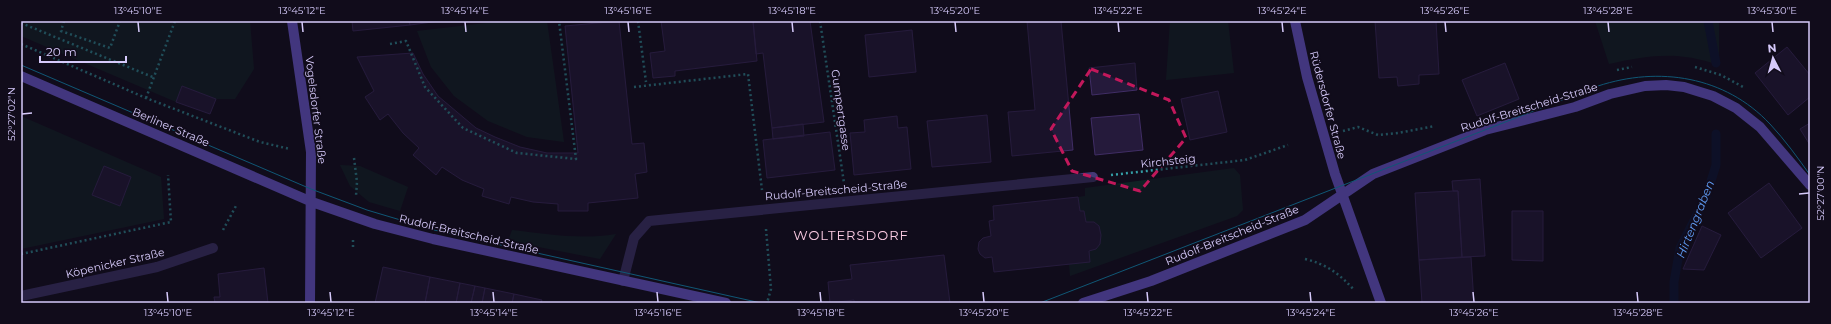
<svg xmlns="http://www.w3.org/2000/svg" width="1831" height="324" font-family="Montserrat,sans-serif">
<rect width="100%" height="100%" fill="#110c1b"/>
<!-- green -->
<path fill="#102325" d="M21 21H250L254 69 235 99H216L182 87 176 102 21 36Z
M503 21H547L564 142 527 137 488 121 454 96 431 67 417 31Z
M1170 21H1228L1234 73 1166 80Z
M1595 21H1719V65C1677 51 1651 55 1609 64Z
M21 116 161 177 164 219 21 249Z
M340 165 360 166 408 187 400 211 369 202 350 186Z
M1234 168 1240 175 1243 210 1237 216 1070 276 1069 264C1077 258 1095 250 1100 244L1099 226 1094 222H1086L1084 211H1080L1078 197 1085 196V188Z
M512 230C547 234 580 240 616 234L600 259 508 241Z"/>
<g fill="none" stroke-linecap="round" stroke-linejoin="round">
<!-- stream -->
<path stroke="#0b1535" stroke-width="9" d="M1708 21 1716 63
M1674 303V282L1680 248 1706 197 1716 165V134"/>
</g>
<!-- building -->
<path fill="#251a3b" stroke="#402d65" d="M352 21H409L410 25 353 31Z
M409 21H440L410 25Z
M619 21 632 144 644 143 647 172 635 174 638 198 588 203V211H558V204L533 202 511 197 509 204 482 196 484 189 462 180 442 167 436 175 413 155 419 148 403 133 388 114 380 120 365 97 374 91 357 57 413 53 423 74 438 96 476 128 495 137 520 147 547 153H578L565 26Z
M661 21H753L757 61 675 71V76L653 78 650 53 665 51Z
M753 21H810L824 122 772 128 763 53 756 54Z
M1027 21H1061L1073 150 1012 156 1008 112 1035 110Z
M1375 21H1436L1439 74 1419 75V84L1398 86 1397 77 1379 78Z
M912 30 916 72 869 77 865 35Z
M1787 47 1810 75V97L1788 115 1755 73Z
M1135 63 1137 90 1092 95 1089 68Z
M1505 63 1519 99 1477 116 1462 80Z
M182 86 216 99 210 114 176 102Z
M1218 91 1227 132 1190 140 1181 99Z
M1139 114 1143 150 1095 155 1091 118Z
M987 115 991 162 932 167 927 121Z
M897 116 898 128 907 127 911 169 854 175 850 133 865 132 864 120Z
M1810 123V145L1800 129Z
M803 124 804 136 773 139 772 128Z
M830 132 835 170 767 178 763 140Z
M104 166 131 177 120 206 92 195Z
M1480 179 1485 256 1462 257 1458 191H1453L1452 181Z
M1769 183 1802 228 1761 258 1728 213Z
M1453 191H1458L1462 257 1419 260 1415 193Z
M1078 197 1080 211H1084L1086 222H1094L1099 226 1101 235 1100 244 1096 249 1089 251 1090 262 994 272 992 257 985 258 980 254 978 249 979 242 983 238 991 236 989 221 994 220 993 206Z
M1512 211H1543V261L1512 260Z
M1702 226 1721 235 1704 270 1683 269Z
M944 255 950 303H854V300L830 303 828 282 852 279 850 265Z
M1471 257 1474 303H1422L1419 260Z
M383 267 430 277 425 303H375Z
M264 268 268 303H215L214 297H220L218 274Z
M430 277 460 283 456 303H425Z
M460 283 475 286 471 303H456Z
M475 286 485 288 482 303H471Z
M485 288 514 294 512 303H482Z
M514 294 542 300 541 303H512Z"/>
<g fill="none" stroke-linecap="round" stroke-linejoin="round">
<!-- path -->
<path stroke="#349da5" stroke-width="2.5" stroke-dasharray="2 3" stroke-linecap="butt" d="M64 21 61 31 110 48 120 21
M638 21 646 82
M820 21 844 183
M21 23 155 78
M21 44 146 98 260 142 290 149
M390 44 406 41 425 87 463 128 517 153 576 159 559 21H562
M1695 67 1721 75 1745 88
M1617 70 1632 67
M634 87 748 74 762 190
M146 98 175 21
M1343 131 1358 127 1378 135 1398 133 1435 126
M354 158 357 182 356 196
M1111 175 1245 160 1288 145
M766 229 771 289 767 303
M223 230 237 204
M353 247V237
M21 254 171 222 168 175
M1305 259C1326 264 1340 274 1354 290"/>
<!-- street -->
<path stroke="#453a77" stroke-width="10" d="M623 281 634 238 649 221 1093 177
M21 296 157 267 213 248"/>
<!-- secondary -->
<path stroke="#7e68f5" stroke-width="10" d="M292 21 311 152 310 303
M1295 21 1307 77 1335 174 1381 303
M21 76 312 202 375 224 433 239 726 303
M1083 303 1151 281 1305 220 1373 174 1485 130 1575 107 1610 94 1645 86 1666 85 1684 87 1713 96 1736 108 1760 127 1810 185"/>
<!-- tram -->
<path stroke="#0fb1e2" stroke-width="1" d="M21 65 311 189 367 210 434 230 761 303
M1040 303 1598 86C1659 66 1725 76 1770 124 1785 140 1798 158 1810 175"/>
</g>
<!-- marked area -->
<path d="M0 0H1831V324H0ZM1091 69 1169 100 1186 138 1140 191 1072 171 1051 129Z" fill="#110c1b" fill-opacity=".55" fill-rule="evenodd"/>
<path fill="none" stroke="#c2185b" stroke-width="3" stroke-dasharray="8 5" stroke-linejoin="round" d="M1091 69 1169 100 1186 138 1140 191 1072 171 1051 129Z"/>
<!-- ticks -->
<path fill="none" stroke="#d6cafb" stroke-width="1.5" d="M138 22 139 32M302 22 303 32M465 22 466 32M628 22 629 32M792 22 793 32M955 22 956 32M1118 22 1119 32M1282 22 1283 32M1445 22 1446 32M1608 22 1609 32M1772 22 1773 32M22 114 32 113M1799 194 1809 193M167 292 168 302M330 292 331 302M493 292 494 302M657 292 658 302M820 292 821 302M983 292 984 302M1147 292 1148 302M1310 292 1311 302M1473 292 1474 302M1637 292 1638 302"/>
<g text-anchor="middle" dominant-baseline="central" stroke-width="3.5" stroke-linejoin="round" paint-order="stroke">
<!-- street labels -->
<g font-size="11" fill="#d6cafb" stroke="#110c1b">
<text transform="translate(1328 105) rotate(75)">Rüdersdorfer Straße</text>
<text transform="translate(1529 107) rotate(-17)">Rudolf-Breitscheid-Straße</text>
<text transform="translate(316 110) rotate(83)">Vogelsdorfer Straße</text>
<text transform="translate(841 110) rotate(82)">Gumpertgasse</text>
<text transform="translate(171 127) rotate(23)">Berliner Straße</text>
<text transform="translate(1168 161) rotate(-6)">Kirchsteig</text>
<text transform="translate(836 190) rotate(-5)">Rudolf-Breitscheid-Straße</text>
<text transform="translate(469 234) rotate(13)">Rudolf-Breitscheid-Straße</text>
<text transform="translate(1232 235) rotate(-22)">Rudolf-Breitscheid-Straße</text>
<text transform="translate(115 263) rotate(-13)">Köpenicker Straße</text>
</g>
<!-- water labels -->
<g font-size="12" font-style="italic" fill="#5f9bf4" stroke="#110c1b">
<text transform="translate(1695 219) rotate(-68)">Hirtengraben</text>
</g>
<!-- quarter labels -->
<g font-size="13" letter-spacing="1" fill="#fccce4" stroke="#110c1b">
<text x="851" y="235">WOLTERSDORF</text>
</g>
</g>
<!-- border -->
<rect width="1831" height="324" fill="none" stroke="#110c1b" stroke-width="44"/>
<!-- north arrow -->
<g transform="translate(1773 58) rotate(354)" stroke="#110c1b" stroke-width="3" paint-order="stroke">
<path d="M0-3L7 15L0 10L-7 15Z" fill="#d6cafb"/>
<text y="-6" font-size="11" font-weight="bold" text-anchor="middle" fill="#d6cafb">N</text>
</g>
<!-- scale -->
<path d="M40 56v6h86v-6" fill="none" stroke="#d6cafb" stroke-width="2"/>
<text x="46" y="56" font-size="12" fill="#d6cafb" stroke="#110c1b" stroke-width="3" paint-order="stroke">20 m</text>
<rect x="22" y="22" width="1787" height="280" fill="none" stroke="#d6cafb" stroke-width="1.5"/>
<g font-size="10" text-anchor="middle" fill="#d6cafb">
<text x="138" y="14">13°45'10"E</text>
<text x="302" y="14">13°45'12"E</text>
<text x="465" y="14">13°45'14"E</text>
<text x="628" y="14">13°45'16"E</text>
<text x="792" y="14">13°45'18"E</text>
<text x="955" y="14">13°45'20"E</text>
<text x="1118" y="14">13°45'22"E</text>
<text x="1282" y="14">13°45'24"E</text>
<text x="1445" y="14">13°45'26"E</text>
<text x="1608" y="14">13°45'28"E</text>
<text x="1772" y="14">13°45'30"E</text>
<text transform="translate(11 114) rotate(-90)" y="4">52°27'02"N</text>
<text transform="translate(1820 193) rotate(-90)" y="4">52°27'00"N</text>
<text x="168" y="316">13°45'10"E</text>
<text x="331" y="316">13°45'12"E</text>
<text x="494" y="316">13°45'14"E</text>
<text x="658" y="316">13°45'16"E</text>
<text x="821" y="316">13°45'18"E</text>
<text x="984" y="316">13°45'20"E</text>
<text x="1148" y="316">13°45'22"E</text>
<text x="1311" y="316">13°45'24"E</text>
<text x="1474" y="316">13°45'26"E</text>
<text x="1638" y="316">13°45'28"E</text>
</g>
</svg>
